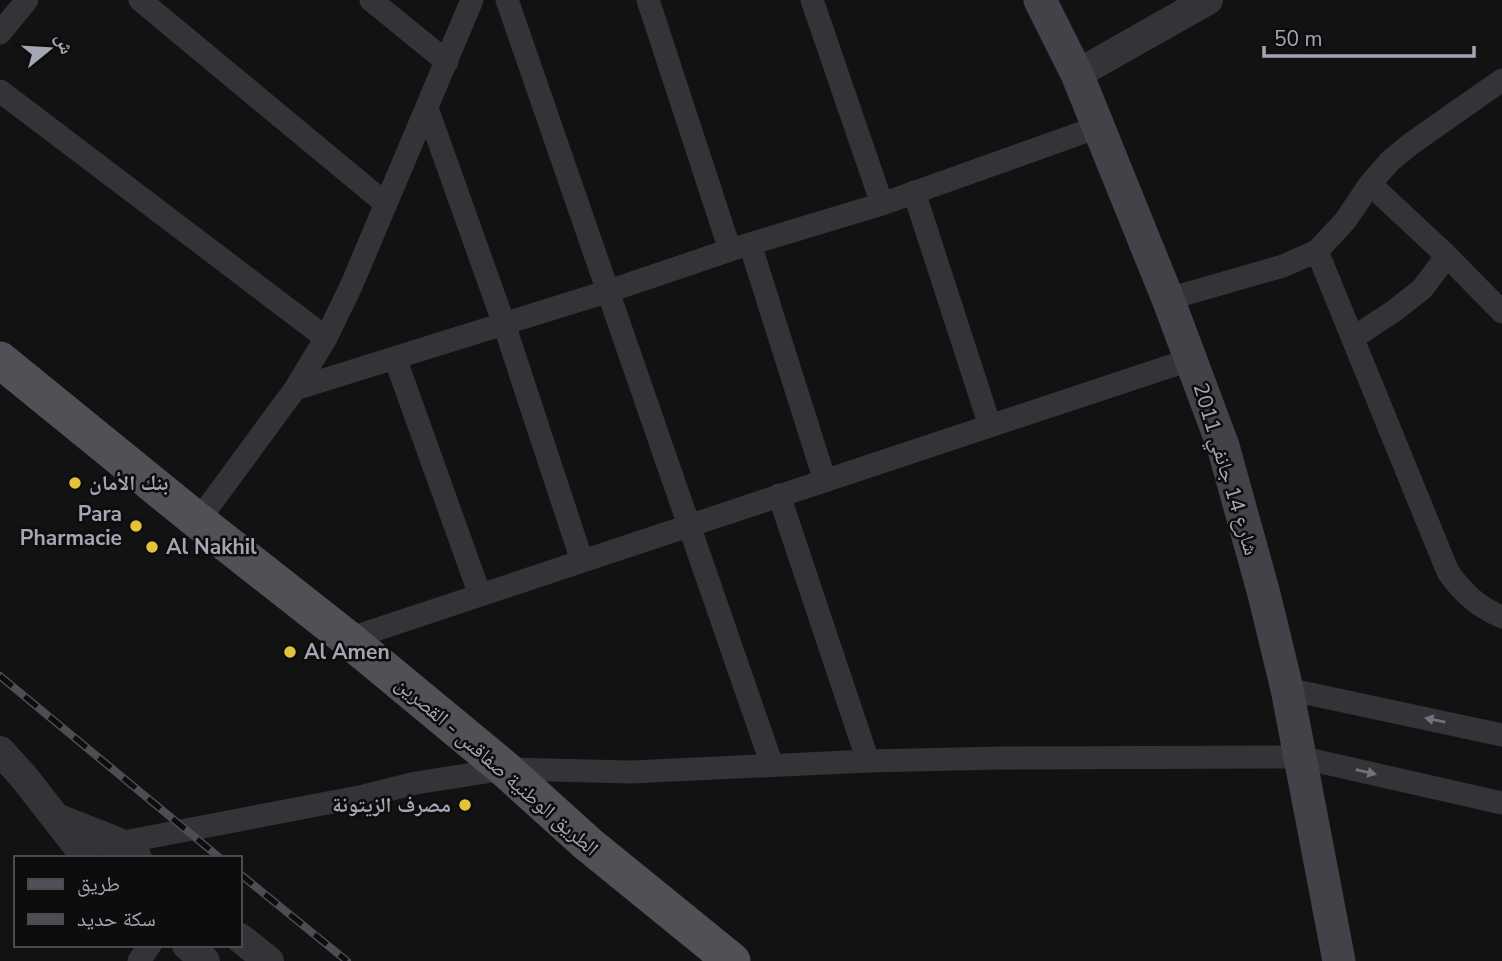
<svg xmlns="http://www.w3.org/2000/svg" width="1502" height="961" font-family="'Nunito Sans','Noto Naskh Arabic',sans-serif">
<rect width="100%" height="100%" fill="#121213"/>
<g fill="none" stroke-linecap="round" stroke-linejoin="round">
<!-- minor -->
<path stroke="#333338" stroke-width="23" d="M140 0 386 204
M371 0 447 62
M507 0 772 765
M648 0 730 250
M812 0 882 204
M0 33 27 0
M0 91 326 338
M427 108 504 324 582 561
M1370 184 1447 256 1502 312
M914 192 990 426
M750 244 825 481
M1317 251 1448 572C1463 593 1478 607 1502 617
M1168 299 1283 266 1317 251 1345 221 1370 184 1390 161 1412 143 1502 80
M1353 338 1394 311 1422 289 1447 256
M395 358 480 595
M295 389 609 291 730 250 882 204 1098 127
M779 495 868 761
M198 521 295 389 326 338 352 284 472 0
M348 639 1192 359
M1287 689 1502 735
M108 845 364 796 416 783 505 769 631 772 868 761 1001 758 1299 757 1502 803
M139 961 150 945"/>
<!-- tertiary -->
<path stroke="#333338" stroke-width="30" d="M1077 74 1208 0
M0 751 23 776 87 858
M56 818 117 842 137 858
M240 938 269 961
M187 945 205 961"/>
<!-- secondary -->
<path stroke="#424248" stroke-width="33" d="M1040 0 1077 74 1168 299 1223 446 1264 594 1287 689 1339 961"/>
<!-- primary -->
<path stroke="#505057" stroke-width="37" d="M0 360 198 521 348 639 505 769 588 844 732 961"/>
<!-- rail casing -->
<g stroke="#4d4d53" stroke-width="8">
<path id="rail" d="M0 676 220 858
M240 874 347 961"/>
</g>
<!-- rail -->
<use href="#rail" stroke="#0d0d0e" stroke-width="5" stroke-dasharray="16" stroke-linecap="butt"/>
</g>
<!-- one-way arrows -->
<defs><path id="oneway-solid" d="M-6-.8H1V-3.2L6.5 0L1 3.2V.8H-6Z" transform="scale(1.75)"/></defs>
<g fill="#71737c">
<use href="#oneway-solid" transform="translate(1435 720) rotate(-168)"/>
<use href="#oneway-solid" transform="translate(1366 772) rotate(13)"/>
</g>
<!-- markers -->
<g fill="#e4c239" stroke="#0d0d0e" stroke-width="2.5">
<circle cx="75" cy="483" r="7"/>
<circle cx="136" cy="526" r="7"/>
<circle cx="152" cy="547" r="7"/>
<circle cx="290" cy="652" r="7"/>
<circle cx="465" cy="805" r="7"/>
</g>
<g text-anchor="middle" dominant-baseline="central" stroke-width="5" stroke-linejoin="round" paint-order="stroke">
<!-- street labels -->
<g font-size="21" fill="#a4a7b3" stroke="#0d0d0e">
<text transform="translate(1226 469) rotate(73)">شارع 14 جانفي 2011</text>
<text transform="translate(497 766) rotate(41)">الطريق الوطنية صفاقس - القصرين</text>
</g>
<!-- poi labels -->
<g font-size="21" font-weight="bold" fill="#a4a7b3" stroke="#0d0d0e" text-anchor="start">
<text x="89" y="483">بنك الأمان</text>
<text x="122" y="514" text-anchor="end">Para<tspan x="122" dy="24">Pharmacie</tspan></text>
<text x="166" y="547">Al Nakhil</text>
<text x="304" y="652">Al Amen</text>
<text x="451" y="805" text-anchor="end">مصرف الزيتونة</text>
</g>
</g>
<!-- legend -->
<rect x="14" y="856" width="228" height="91" fill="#0d0d0e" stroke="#494b50" stroke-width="2"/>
<rect x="28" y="879" width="35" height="10" fill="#505057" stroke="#494b50" stroke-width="2"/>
<text x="77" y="891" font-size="21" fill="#a4a7b3">طريق</text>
<rect x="28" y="914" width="35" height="10" fill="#4d4d53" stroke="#494b50" stroke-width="2"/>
<text x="77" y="926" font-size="21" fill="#a4a7b3">سكة حديد</text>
<!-- north arrow -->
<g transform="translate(49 49) rotate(72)" stroke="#0d0d0e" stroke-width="5" paint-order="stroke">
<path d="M0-5L12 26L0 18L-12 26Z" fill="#a4a7b3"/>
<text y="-10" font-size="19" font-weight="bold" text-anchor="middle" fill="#a4a7b3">ش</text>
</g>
<!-- scale -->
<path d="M1264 46v10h210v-10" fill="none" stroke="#a4a7b3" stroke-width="3.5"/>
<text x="1274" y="46" font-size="21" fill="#a4a7b3" stroke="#0d0d0e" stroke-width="5" paint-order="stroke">50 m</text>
</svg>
